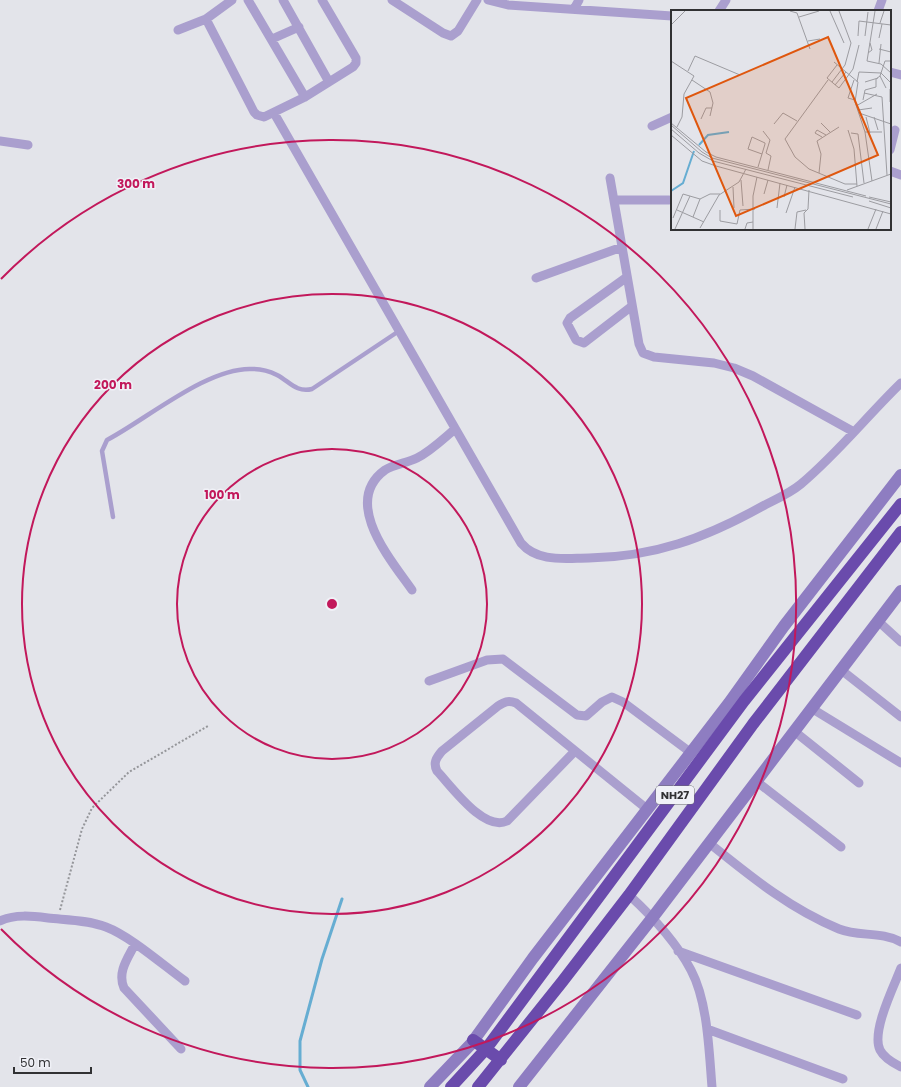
<svg xmlns="http://www.w3.org/2000/svg" width="901" height="1087" font-family="Poppins,sans-serif">
<rect width="100%" height="100%" fill="#e3e4ea"/>
<g fill="none" stroke-linecap="round" stroke-linejoin="round">
<!-- stream -->
<path stroke="#66add2" stroke-width="3" d="M308 1087 300 1070V1041L322 959 342 899"/>
<!-- path -->
<path stroke="#95969a" stroke-width="2" stroke-dasharray="2 2" stroke-linecap="butt" d="M60 910 82 829 92 808 129 772 208 726"/>
<!-- lane -->
<path stroke="#aa9fce" stroke-width="4.5" d="M113 517 102 451 107 440C147 419 209 366 253 369 262 369 269 371 277 375 289 381 296 393 312 389L399 331"/>
<!-- street -->
<path stroke="#aa9fce" stroke-width="9" d="M248 0 305 97
M283 0 329 82
M392 0 443 33 451 36 458 31 477 0
M488 0 508 5 672 16
M574 9 579 0
M719 11 726 0
M878 11 882 0
M206 19 254 112 257 115 264 117 305 97 353 67 356 63V58L322 0
M178 30 206 19 232 0
M272 39 299 27
M890 72 901 75
M274 113 521 543C538 563 566 558 589 558 654 557 705 538 761 507 774 500 789 494 801 484 837 454 867 416 901 383
M652 126 672 117
M0 141 28 145
M890 150 895 130
M890 171 901 175
M610 178 639 344 643 353 654 357 714 363 734 368 753 376 854 432
M614 200H669
M627 277 570 318 567 323 576 340 584 343 632 306
M536 278 622 247
M412 590C391 560 341 502 385 470 394 464 407 463 417 458 431 451 443 439 455 429
M878 621 901 642
M840 669 901 717
M429 681 487 660 503 659 577 715 586 716 602 702 612 697 623 702 690 752
M811 708 901 763
M794 731 859 783
M575 751 507 821C484 832 452 787 437 771 433 763 436 758 442 751L498 706C504 702 508 700 516 703L647 809
M756 781 841 847
M709 843C750 876 790 909 839 929 859 937 881 931 901 942
M629 895C653 917 676 942 691 970 708 1002 709 1052 712 1087
M0 921C15 914 32 916 48 918 67 920 88 920 106 927 130 936 163 965 185 981
M135 944C128 958 117 972 124 988L181 1049
M678 951 857 1015
M901 968C894 986 871 1032 880 1050 884 1058 893 1063 901 1067
M707 1029 843 1079"/>
<!-- secondary -->
<path stroke="#8e7dc1" stroke-width="12" d="M430 1087 471 1044 533 958 729 703 784 626 901 475
M519 1087 653 917 901 591"/>
<!-- highway -->
<path stroke="#6a4bac" stroke-width="12" d="M473 1040 501 1060
M451 1087 486 1049 744 701 901 504
M478 1087 562 982 629 895 753 724 901 532"/>
</g>
<!-- distance rings -->
<g fill="none" stroke="#c2185b" stroke-width="2">
<circle cx="332" cy="604" r="155"/>
<circle cx="332" cy="604" r="310"/>
<path d="M1 279A464 464 0 1 1 1 929"/>
</g>
<g text-anchor="middle" dominant-baseline="central" stroke-width="3" stroke-linejoin="round" paint-order="stroke">
<!-- shield labels -->
<rect fill="#f0f1f7" stroke="#6a6b6e" stroke-width="1" x="656" y="786" width="38" height="18" rx="3"/>
<g font-size="11" font-weight="bold" fill="#313133">
<text x="675" y="795">NH27</text>
</g>
</g>
<!-- overview -->
<g transform="translate(671 10)">
<rect width="220" height="220" fill="#e3e4ea"/>
<path fill="none" stroke="#66add2" stroke-width="2" d="M28 135 37 125 58 122M0 181 12 173 23 141"/>
<path fill="none" stroke="#9c9ca1" stroke-width="1" d="M119 1 126 3 139 39M159 1 173 33M204 1 196 51 210 54 220 63M128 7 148 1M188 11 220 15M209 13 213 1M0 15 14 1M187 26 188 11M194 26 197 2M208 28 211 14M137 31 149 29M208 39 220 42M197 43 201 40 199 33M0 51 23 66 13 84 11 107 6 117M163 52 187 72 184 92 194 122 201 171M208 53 210 34M166 55 156 68 168 78 182 59 188 35M17 61 24 46 69 65M209 66 215 78M21 70 39 82 42 93 39 106M157 70 114 129 124 147 138 159 174 174H186M183 70 177 88 184 90M161 72 174 55 180 33 168 1M186 72 188 62 210 63 219 72M194 72 207 68M164 75 175 62M219 79V92M193 83 211 87 216 165M192 90 194 80 205 77V69L209 66 214 51H220M185 96 206 84M187 100 201 98M188 103 220 114M195 107 199 123M203 107 207 120M30 109 35 98H41M0 113 35 142 45 147 195 186M150 113 159 122M103 114 112 103 126 111M0 115 31 142 41 148 220 194M0 119 28 143 42 151 182 187M177 120 183 139 186 176M92 121 99 130 95 143 100 146 97 160M194 122H211M180 123 187 124 193 173M0 125 31 151 45 156 220 204M151 127 144 123 146 120 155 125M87 157 91 144 94 134V133L81 127 77 139 91 144M148 163 150 144 146 131 168 117M70 170 72 196M62 177 63 198M176 180 220 164M93 184 97 170M113 187 116 175M198 187 220 192M198 191 220 198M106 198 109 173M6 200 33 212M49 200V211L66 214 69 200 84 199M115 203 124 177M22 207 29 189M2 208 12 184 29 189 39 184H49M29 218 48 185 68 172 75 159M4 219 19 186M74 219 76 213 82 212M82 219V186L86 167M124 219 126 202 135 200M134 219 133 203 137 199 138 180M197 219 205 199M205 219 212 201"/>
<path fill="#df570e" fill-opacity="0.15" stroke="#df570e" stroke-width="2" d="M157 27 207 145 65 206 15 88Z"/>
<rect width="220" height="220" fill="none" stroke="#313133" stroke-width="2"/>
</g>
<circle cx="332" cy="604" r="6" fill="#c2185b" stroke="#f0f1f7" stroke-width="2"/>
<g font-size="12" text-anchor="middle" font-weight="bold" fill="#c2185b" stroke="#f0f1f7" stroke-width="3" stroke-linejoin="round" paint-order="stroke">
<text x="136" y="188">300 m</text>
<text x="113" y="389">200 m</text>
<text x="222" y="499">100 m</text>
</g>
<!-- scale -->
<path d="M14 1067v6h77v-6" fill="none" stroke="#313133" stroke-width="2"/>
<text x="20" y="1067" font-size="12" fill="#313133" stroke="#f0f1f7" stroke-width="3" paint-order="stroke">50 m</text>
</svg>
